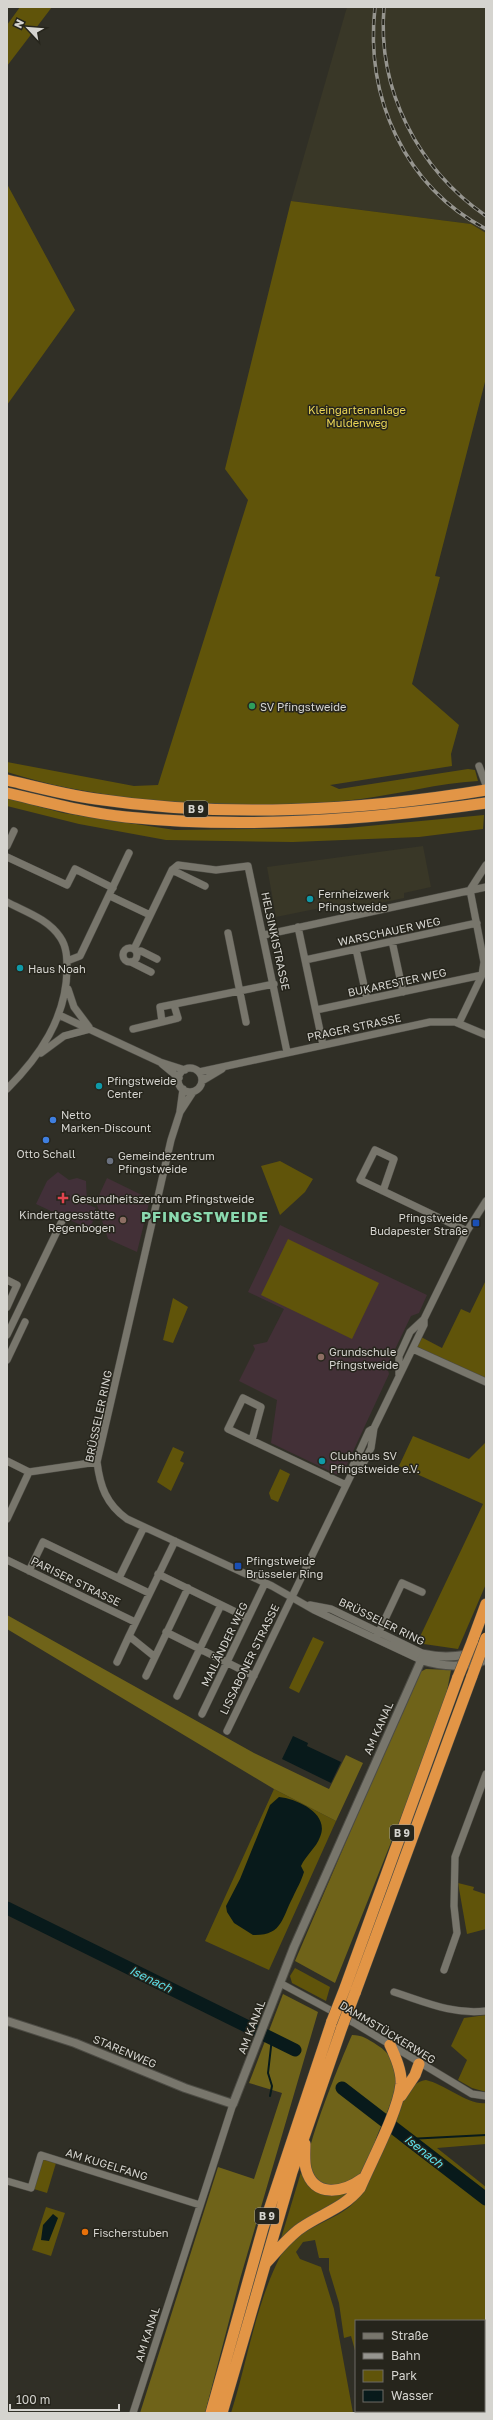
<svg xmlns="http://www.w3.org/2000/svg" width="493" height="2420" font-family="'Golos Text',sans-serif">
<rect width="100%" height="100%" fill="#302f26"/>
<!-- built -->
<path fill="#393727" d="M347 7H486V233L471 224 291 201Z
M423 846 431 887 404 893V898L337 912 335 905 276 917 267 867Z"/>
<!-- education -->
<path fill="#433037" d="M107 1178 150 1199 137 1252 108 1239 96 1202Z
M280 1225 427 1295 419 1313 411 1316 387 1366 389 1374 343 1473 338 1475 271 1443 277 1400 239 1381 255 1349 253 1345 267 1342 284 1309 248 1292Z"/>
<!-- medical -->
<path fill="#423039" d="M58 1172 69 1180 77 1178 86 1181 87 1204 96 1208 93 1214 96 1215 89 1229 36 1204 47 1181Z"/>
<!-- green -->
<path fill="#60540a" d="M20 7H52L7 66V25Z
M7 184 75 310 7 405Z
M291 201 471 224 486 233V378L435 576 440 577 412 684 459 725 451 754 452 766 330 785 339 789 468 769 475 770 478 781C438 783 400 794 361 799 265 810 163 807 69 788 48 784 27 778 7 772V762L134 786 158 785 248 500 225 469Z
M7 798 63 813 175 830 347 828 484 815 483 829 419 837 293 842 166 840 79 824 7 806Z
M280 1161 313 1179 305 1192 280 1215 261 1166Z
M288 1239 379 1283 352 1339 261 1295Z
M486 1280V1382L416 1346 421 1337 442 1348 461 1309 470 1313Z
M173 1298 188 1307 173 1343 163 1340Z
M413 1436 469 1459 486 1442V1584L458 1649 417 1643 483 1504 399 1466Z
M173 1447 184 1452 180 1461 184 1463 171 1491 157 1482Z
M280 1469 290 1474 278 1502 271 1499 269 1493Z
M313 1637 324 1642 299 1693 289 1688Z
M274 1789 336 1821 269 1970 205 1941Z
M458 1883 474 1887 473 1890 485 1894 486 1892V1929L467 1934Z
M295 1968 330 1987 326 2001 292 1983 290 1976Z
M486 2015V2092L472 2088 458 2080 467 2060 451 2046 464 2018Z
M426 2080C444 2084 470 2106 486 2103V2144L437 2148 486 2187V2399H484V2321H356V2354L351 2336 344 2338 339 2303 329 2270V2258H319L315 2240 303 2242 296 2252 300 2259 321 2267 334 2309 353 2413H231C247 2363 255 2307 279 2259 293 2230 325 2225 348 2208 356 2202 364 2189 368 2181 382 2156 395 2084 426 2080Z
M43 2159 56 2163 47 2193 34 2189Z
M302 2169 310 2184 354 2189 279 2245Z
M46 2207 65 2213 51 2256 32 2250Z
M365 2411H452L446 2413H365Z"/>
<!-- forest -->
<path fill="#6f6319" d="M7 1615 254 1753 329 1789 346 1755 363 1763 336 1821 274 1789 7 1629Z
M426 1669 451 1670 447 1691 423 1762 335 1983 295 1961 418 1673Z
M283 1994 318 2012 240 2279 205 2413H140L218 2167 254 2179 282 2093 249 2083Z
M352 2035C362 2035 368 2039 377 2045 413 2067 389 2106 377 2136 372 2149 368 2168 358 2178 342 2193 312 2188 308 2164 305 2147 343 2055 352 2035Z"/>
<!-- water -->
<path fill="#081a1b" d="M293 1736 308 1743 307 1746 341 1762 331 1783 282 1759Z
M279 1797C298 1799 330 1814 320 1837 316 1848 306 1855 301 1866L304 1872C301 1882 297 1888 293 1897 282 1917 283 1936 253 1935L234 1923 227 1912 226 1906 240 1879 270 1805Z
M53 2214 58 2218 49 2241 41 2240 43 2225Z"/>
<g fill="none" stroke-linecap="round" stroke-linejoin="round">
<!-- stream -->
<path stroke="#081a1b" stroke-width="2" d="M270 2096 272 2086 268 2073 272 2038
M408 2139 486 2135"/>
<!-- river -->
<path stroke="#081a1b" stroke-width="13" d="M7 1908 295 2050
M342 2088 486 2199"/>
<!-- minor casing -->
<g stroke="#4d4c45" stroke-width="8">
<path id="minor" d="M479 766 486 785
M7 846 14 831
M7 857 67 885 75 869 113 888
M172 870 205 886
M470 890 486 865
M110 896 150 915
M7 902C26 912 48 919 60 937 67 947 67 958 67 970 66 1018 40 1056 7 1089
M298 927 323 1045
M228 933 246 1022
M264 935 486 887
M392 941 403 992
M123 955a7 7 0 1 1 14 0a7 7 0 1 1-14 0Z
M134 949 172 870 178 865 216 870 248 866 287 1052
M356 949 367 999
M137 952 141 951 157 959
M305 960 477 923
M67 961 80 956 129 853
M131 962 151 972
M68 989 74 1007 89 1027
M174 1005 178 1018 162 1022 160 1007 274 984
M316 1010 482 975
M59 1015 160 1062 185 1070
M459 1023 482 975 484 962 470 890
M133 1029 162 1022
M41 1053 64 1036 90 1029
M162 1064 179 1078
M178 1080a12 12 0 1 1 24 0a12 12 0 1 1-24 0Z
M199 1072 430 1022H455L486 1035
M202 1081 222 1069
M193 1092 180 1112 171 1140 97 1462C100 1486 106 1504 127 1519L272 1586 314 1610 421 1660
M180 1111 183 1089
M383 1191 394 1159 375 1150 360 1180 467 1231
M7 1280 17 1285 7 1307
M7 1335 62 1221
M413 1349 486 1382
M7 1360 25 1322
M399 1375V1356L410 1332 424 1319 467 1231 486 1201
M252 1440 261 1407 243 1398 228 1429 346 1485
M7 1461 29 1472
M352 1473 364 1462 371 1448 374 1428 424 1325V1319
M7 1519 29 1472 97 1462
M7 1560 135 1622
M29 1571 43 1542 149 1593
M158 1574 248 1618
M119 1578 144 1527
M310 1605 331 1609 424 1654
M166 1632 254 1676
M378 1634 402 1583 422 1592
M129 1636 175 1541
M155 1657 188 1588
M117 1662 129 1636 155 1657 146 1676
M177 1696 221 1605
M202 1714 265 1583
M227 1731 352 1473V1468L369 1431 374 1428
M444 1970 457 1933 454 1906 455 1857 486 1774
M280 1983 356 2024 472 2094 486 2096
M394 1992C425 2002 453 2015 486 2011
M7 2181 31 2188 41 2155 200 2205
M133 2413 233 2104"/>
</g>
<!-- tertiary casing -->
<g stroke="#4d4c45" stroke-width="10">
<path id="tertiary" d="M421 1660C444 1667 463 1668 486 1660
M7 2021 75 2043 185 2088 233 2104 294 1947 424 1654C445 1659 464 1657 485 1649"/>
</g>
<!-- trunk casing -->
<g stroke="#4d4c45" stroke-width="12">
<path id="trunk" d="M7 780C36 787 66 795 96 799 223 818 360 811 486 790
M7 793C46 802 86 813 126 817 246 829 367 820 486 803
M472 1642 486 1604
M345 1988 458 1677
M355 1993 472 1676
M401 2096 415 2075 419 2064
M305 2144C305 2152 304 2161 306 2169 314 2199 344 2192 362 2179
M266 2263C277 2251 288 2237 301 2228 321 2214 344 2208 360 2188 372 2160 398 2112 401 2084 402 2071 395 2056 390 2045
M211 2413 263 2228 332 2021
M222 2413 292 2172 342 2027"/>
</g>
<!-- minor -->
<use href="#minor" stroke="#78766c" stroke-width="7"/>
<!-- tertiary -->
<use href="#tertiary" stroke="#78766c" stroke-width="8"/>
<!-- trunk -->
<use href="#trunk" stroke="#e29546" stroke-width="11"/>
<!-- rail casing -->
<g stroke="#96958f" stroke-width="3.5">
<path id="rail" d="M375 7C365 97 404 186 486 229
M384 7C377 90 418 169 486 216"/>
</g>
<!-- rail -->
<use href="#rail" stroke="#26251c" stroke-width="2" stroke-dasharray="6" stroke-linecap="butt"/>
<!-- trunk-bridge casing -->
<g stroke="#4d4c45" stroke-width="12" stroke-linecap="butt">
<path id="trunk-bridge" d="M472 1676 486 1638
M458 1677 472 1642
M332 2021 345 1988
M342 2027 355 1993"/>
</g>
<!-- trunk-bridge -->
<use href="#trunk-bridge" stroke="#e29546" stroke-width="11"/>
</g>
<!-- markers -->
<circle fill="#2e9e5b" stroke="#26251c" stroke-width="1.5" cx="252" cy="706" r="4"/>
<g fill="#0f9aa8" stroke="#26251c" stroke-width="1.5">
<circle cx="310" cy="899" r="4"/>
<circle cx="20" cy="968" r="4"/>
<circle cx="99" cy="1086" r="4"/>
<circle cx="322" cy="1461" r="4"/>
</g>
<g fill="#3f7fe0" stroke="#26251c" stroke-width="1.5">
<circle cx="53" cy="1120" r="4"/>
<circle cx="46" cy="1140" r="4"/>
</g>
<circle fill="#6b7280" stroke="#26251c" stroke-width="1.5" cx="110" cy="1161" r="4"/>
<path fill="#e0444e" stroke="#26251c" stroke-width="1.5" d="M61 1192h4v4h4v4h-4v4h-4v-4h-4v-4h4z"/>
<g fill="#8d6e63" stroke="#26251c" stroke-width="1.5">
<circle cx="123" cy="1220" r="4"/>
<circle cx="321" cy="1357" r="4"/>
</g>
<g fill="#1a4fb4" stroke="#26251c" stroke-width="1.5">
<rect x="472" y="1219" width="8" height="8" rx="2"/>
<rect x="234" y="1562" width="8" height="8" rx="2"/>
</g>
<circle fill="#e8710a" stroke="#26251c" stroke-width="1.5" cx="85" cy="2232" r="4"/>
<g text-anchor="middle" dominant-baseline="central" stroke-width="3" stroke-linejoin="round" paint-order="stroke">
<!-- shield labels -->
<g fill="#26251c" stroke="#a0a099" stroke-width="1">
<rect x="184" y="801" width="24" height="16" rx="3"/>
<rect x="390" y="1825" width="24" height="16" rx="3"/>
<rect x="255" y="2208" width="24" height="16" rx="3"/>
</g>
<g font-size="10" font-weight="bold" fill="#d5d4cf">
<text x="196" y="809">B 9</text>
<text x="402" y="1833">B 9</text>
<text x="267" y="2216">B 9</text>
</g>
<!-- park labels -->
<g font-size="11" fill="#e8d355" stroke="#26251c">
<text x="357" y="409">Kleingartenanlage<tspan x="357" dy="13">Muldenweg</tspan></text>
</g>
<!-- poi labels -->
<g font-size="11" fill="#d5d4cf" stroke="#26251c" text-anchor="start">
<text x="260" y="706">SV Pfingstweide</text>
<text x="318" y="893">Fernheizwerk<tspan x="318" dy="13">Pfingstweide</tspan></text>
<text x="28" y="968">Haus Noah</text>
<text x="107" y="1080">Pfingstweide<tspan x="107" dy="13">Center</tspan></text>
<text x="61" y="1114">Netto<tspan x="61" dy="13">Marken-Discount</tspan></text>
<text x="46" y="1153" text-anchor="middle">Otto Schall</text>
<text x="118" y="1155">Gemeindezentrum<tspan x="118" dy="13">Pfingstweide</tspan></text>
<text x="72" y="1198">Gesundheitszentrum Pfingstweide</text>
<text x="115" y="1214" text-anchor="end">Kindertagesstätte<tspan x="115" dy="13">Regenbogen</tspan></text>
<text x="468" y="1217" text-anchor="end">Pfingstweide<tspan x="468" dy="13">Budapester Straße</tspan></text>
<text x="329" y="1351">Grundschule<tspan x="329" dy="13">Pfingstweide</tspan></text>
<text x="330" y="1455">Clubhaus SV<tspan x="330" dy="13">Pfingstweide e.V.</tspan></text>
<text x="246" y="1560">Pfingstweide<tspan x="246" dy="13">Brüsseler Ring</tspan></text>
<text x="93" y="2232">Fischerstuben</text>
</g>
<!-- street labels -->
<g font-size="11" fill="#d5d4cf" stroke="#26251c">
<text transform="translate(389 931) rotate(-12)">WARSCHAUER WEG</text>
<text transform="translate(276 941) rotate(78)">HELSINKISTRASSE</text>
<text transform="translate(397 982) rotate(-12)">BUKARESTER WEG</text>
<text transform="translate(354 1027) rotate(-12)">PRAGER STRASSE</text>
<text transform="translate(98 1416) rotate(-78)">BRÜSSELER RING</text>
<text transform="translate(76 1581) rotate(26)">PARISER STRASSE</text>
<text transform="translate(382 1621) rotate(26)">BRÜSSELER RING</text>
<text transform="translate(224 1644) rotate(-64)">MAILÄNDER WEG</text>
<text transform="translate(249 1659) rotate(-64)">LISSABONER STRASSE</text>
<text transform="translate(378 1728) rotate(-66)">AM KANAL</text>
<text transform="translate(251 2027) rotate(-69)">AM KANAL</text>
<text transform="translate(388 2032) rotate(31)">DAMMSTÜCKERWEG</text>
<text transform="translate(125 2051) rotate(23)">STARENWEG</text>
<text transform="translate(107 2164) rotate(17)">AM KUGELFANG</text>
<text transform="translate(147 2334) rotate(-72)">AM KANAL</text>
</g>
<!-- water labels -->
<g font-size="12" font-style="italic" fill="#5de2ec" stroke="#26251c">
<text transform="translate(151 1979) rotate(26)">Isenach</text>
<text transform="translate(424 2151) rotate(38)">Isenach</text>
</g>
<!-- district labels -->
<g font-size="15" font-weight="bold" letter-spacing="1" fill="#8ad9ae" stroke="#26251c">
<text x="205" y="1216">PFINGSTWEIDE</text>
</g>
</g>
<!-- border -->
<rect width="493" height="2420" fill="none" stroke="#d5d4cf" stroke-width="16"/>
<!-- legend -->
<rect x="355" y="2320" width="130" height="92" fill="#26251c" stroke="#6c6b64"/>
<rect x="363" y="2333" width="20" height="6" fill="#78766c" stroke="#6c6b64"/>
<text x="391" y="2340" font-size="12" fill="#d5d4cf">Straße</text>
<rect x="363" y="2353" width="20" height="6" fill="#96958f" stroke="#6c6b64"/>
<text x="391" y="2360" font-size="12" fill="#d5d4cf">Bahn</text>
<rect x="363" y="2370" width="20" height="12" fill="#60540a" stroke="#6c6b64"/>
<text x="391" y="2380" font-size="12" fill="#d5d4cf">Park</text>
<rect x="363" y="2390" width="20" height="12" fill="#081a1b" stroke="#6c6b64"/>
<text x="391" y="2400" font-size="12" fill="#d5d4cf">Wasser</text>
<!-- north arrow -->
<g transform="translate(28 28) rotate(296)" stroke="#26251c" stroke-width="3" paint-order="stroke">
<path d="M0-3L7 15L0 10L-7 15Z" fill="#d5d4cf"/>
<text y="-6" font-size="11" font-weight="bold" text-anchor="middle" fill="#d5d4cf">N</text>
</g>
<!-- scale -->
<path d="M10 2404v6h109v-6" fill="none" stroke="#d5d4cf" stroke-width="2"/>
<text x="16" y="2404" font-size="12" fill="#d5d4cf" stroke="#26251c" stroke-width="3" paint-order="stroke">100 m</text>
</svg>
